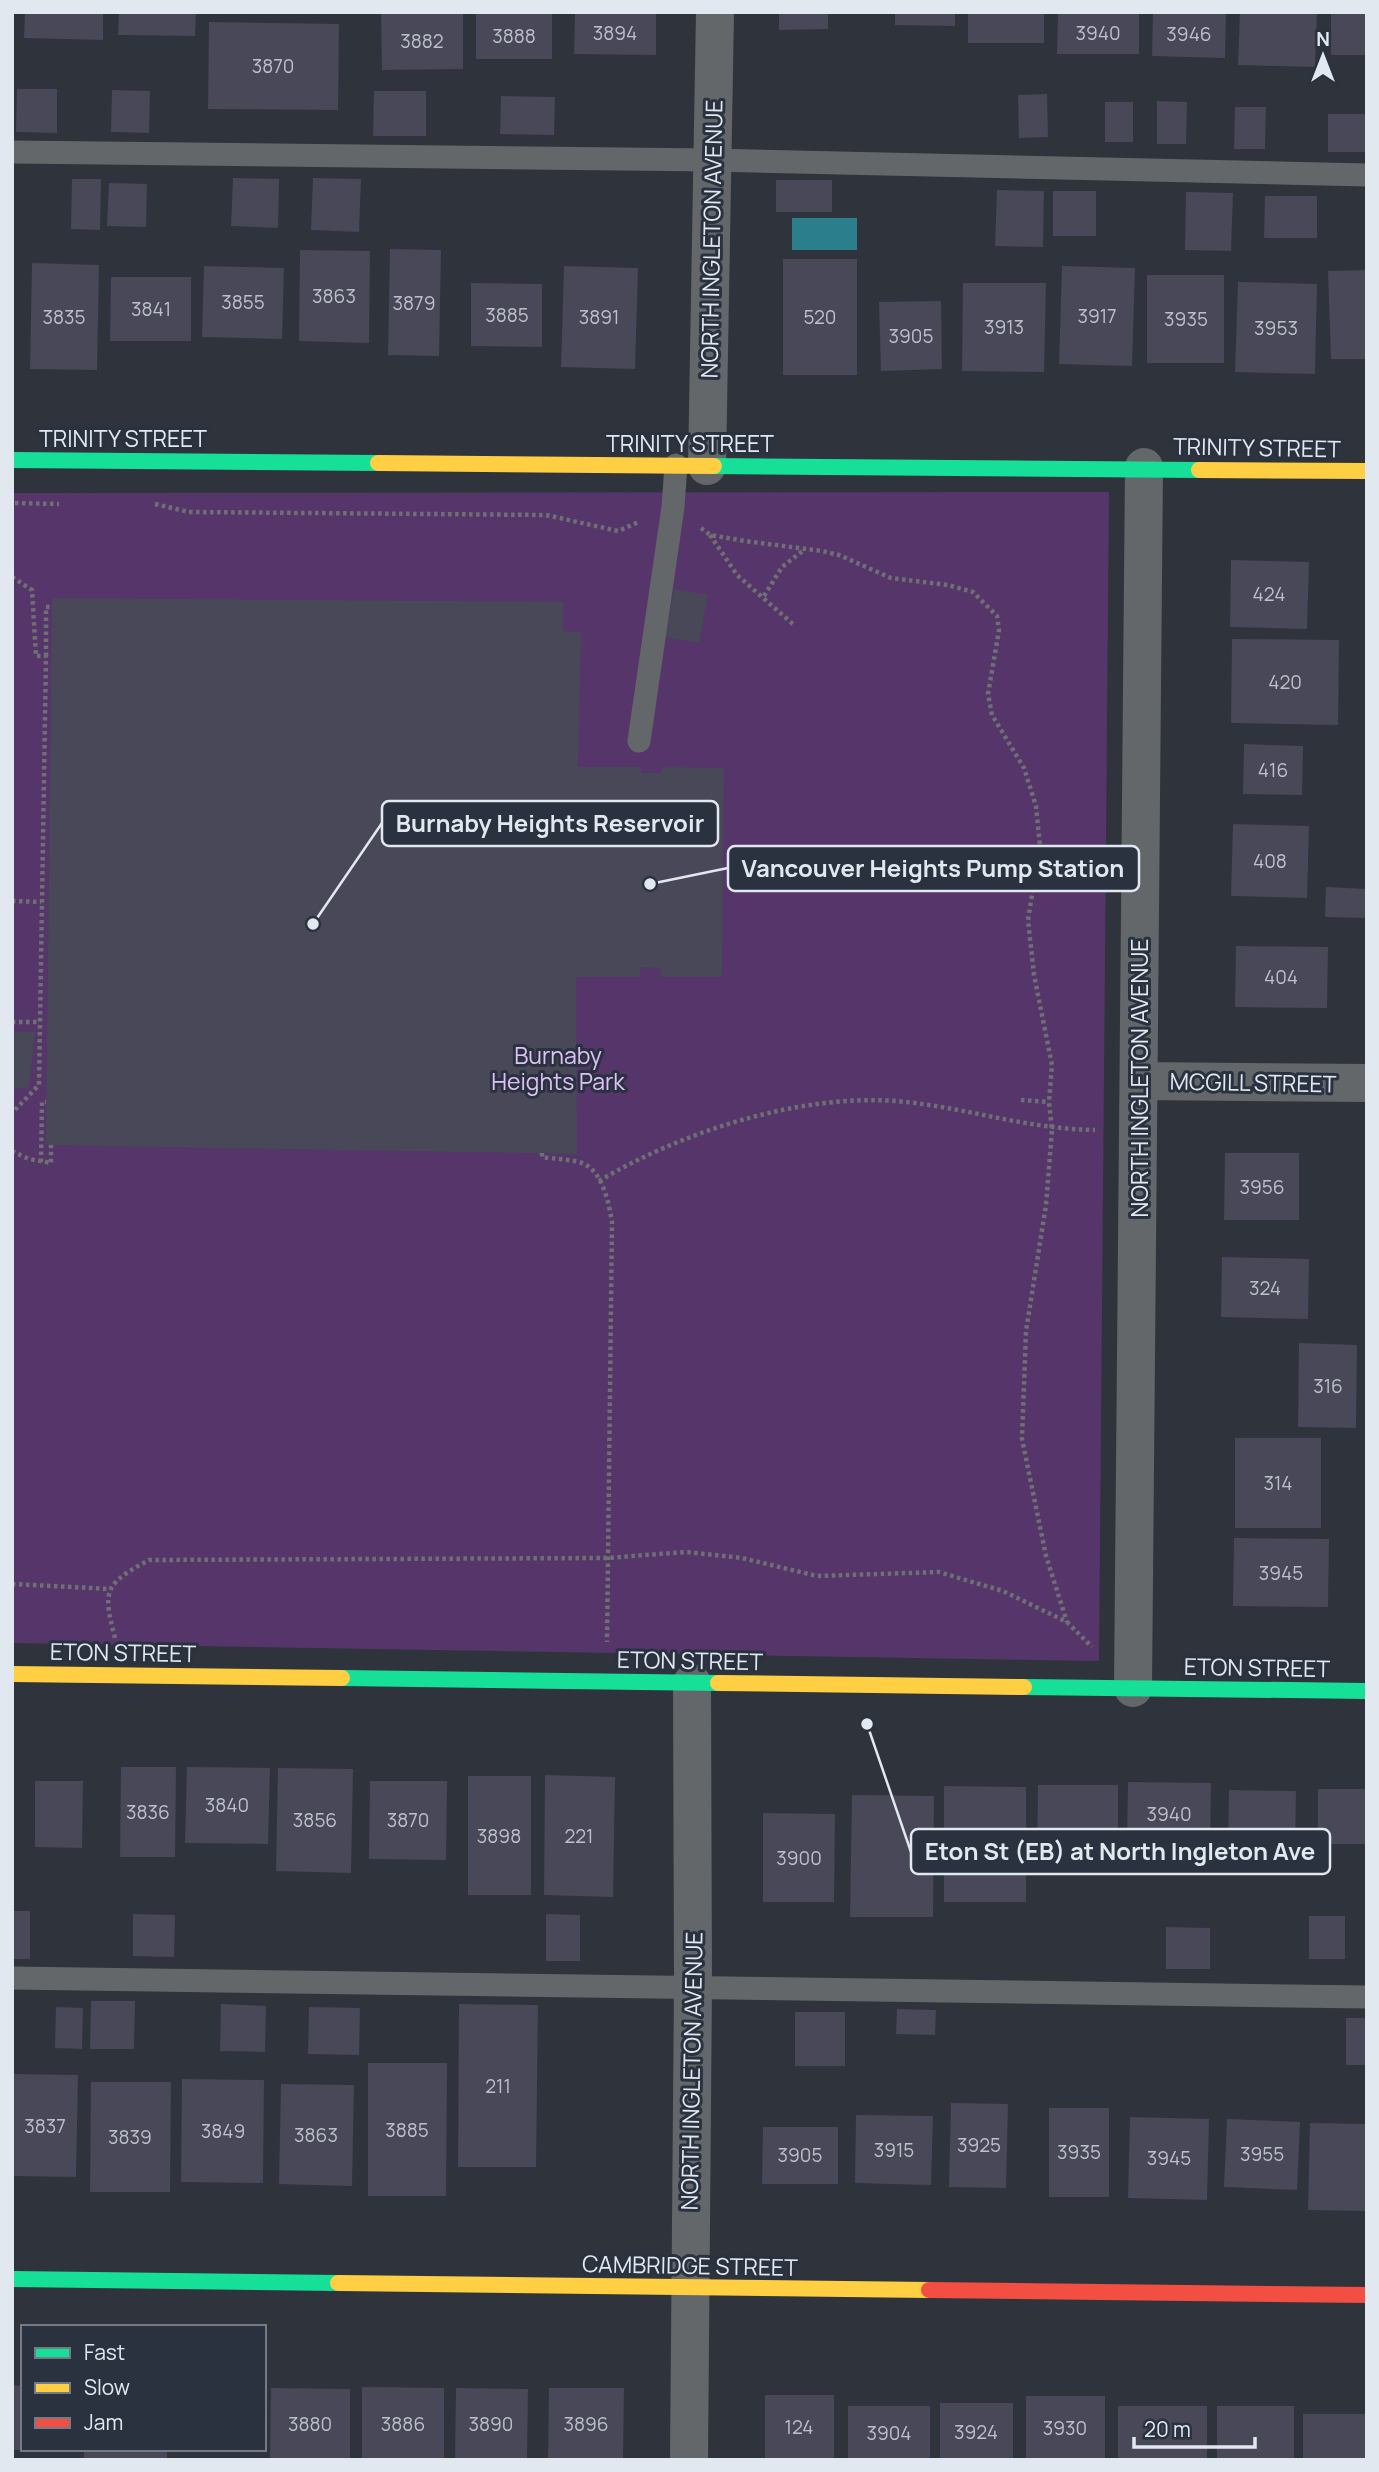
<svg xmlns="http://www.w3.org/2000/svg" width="1379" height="2472" font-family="Manrope,sans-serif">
<rect width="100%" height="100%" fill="#2f333b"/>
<!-- green -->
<path fill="#55356a" d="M1109 492 1099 1661 12 1643V493Z"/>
<!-- water -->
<path fill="#2b7f8c" d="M792 218H857V250H792Z"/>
<!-- building -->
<path fill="#484858" d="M25 12H103V40L24 38Z
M119 12H196L195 36 118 35Z
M381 12H463V69L382 70Z
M476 12H552V59H476Z
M575 12H656V55L574 54Z
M779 12H828V29L779 30Z
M895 12H955V26L895 25Z
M968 12H1044V43H968Z
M1058 12H1139V54H1057Z
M1153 12H1226L1225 58 1152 56Z
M1240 12H1317L1315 67 1238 65Z
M1331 12H1367V55H1331Z
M209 22 339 24 338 110 208 109Z
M17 89H57V133L16 132Z
M112 90 150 91 149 133 111 132Z
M374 91H426V136H373Z
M1047 94 1048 137 1019 138 1018 95Z
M501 96 555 97 554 135 500 134Z
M1157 101 1187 102 1186 144H1157Z
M1105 102H1133V142H1105Z
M1235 107H1266L1265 149H1234Z
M1328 114H1367V152H1328Z
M233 178 279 179 278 228 231 226Z
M313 178 361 179 359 232 311 230Z
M72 179H101L100 230 71 229Z
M776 180H832V212H776Z
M109 183 147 184 146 227 107 226Z
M997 190 1044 191 1043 247 995 246Z
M1053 191H1096V236H1053Z
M1186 192 1233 193 1231 251 1185 250Z
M1265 196H1317V238H1264Z
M390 249 441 250 439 356 388 355Z
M300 250 370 251 369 343 299 341Z
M783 259H857V375H783Z
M32 263 99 265 97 370 30 369Z
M204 266 284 268 282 339 202 337Z
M564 266 638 268 635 369 561 367Z
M1062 266 1135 268 1132 366 1059 364Z
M1367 270V359H1331L1328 271Z
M1147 275H1224V363H1147Z
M111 277H191V341H110Z
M1238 282 1317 284 1315 374 1235 372Z
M471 283 542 284V347L471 346Z
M963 283H1046L1044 372 962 371Z
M941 301 942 369 881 371 879 302Z
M1231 560 1309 562 1307 629 1230 627Z
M674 589 708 595 699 643 665 637Z
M52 598 563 602V631L581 632 578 767H641V773H661L662 767 724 768 722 977H661V968L640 967V977H576L577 1154 46 1145Z
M1232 639 1339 640 1338 725 1231 723Z
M1244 744 1303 746 1302 795 1243 794Z
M1233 824 1309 826 1307 898 1231 896Z
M1326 887 1367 889V918L1325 917Z
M1236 946 1328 947 1327 1008 1235 1007Z
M12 1032H35L29 1087 12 1090Z
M1225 1153H1299V1220H1224Z
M1222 1257 1309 1259 1308 1319 1221 1317Z
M1299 1343 1357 1345 1356 1428 1298 1427Z
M1235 1438H1321V1528H1235Z
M1234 1538 1329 1539 1328 1607 1233 1606Z
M121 1767H176L175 1857H120Z
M187 1767 270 1768 268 1844 185 1843Z
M278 1768 353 1769 351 1873 276 1871Z
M545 1775 615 1777 613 1897 544 1895Z
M468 1776H531V1895H468Z
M35 1781H83L82 1848 35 1847Z
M370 1781H447L446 1860 369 1859Z
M1128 1782 1211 1783 1210 1844H1127Z
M1038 1785H1118V1861H1037Z
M944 1786 1026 1787V1902H944Z
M1318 1789H1367V1844H1318Z
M1229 1790 1296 1791 1295 1851 1228 1850Z
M852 1795 934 1796 933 1917H850Z
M763 1813 835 1814 834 1902H763Z
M12 1911H30V1959H12Z
M133 1914 175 1915 174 1957 133 1956Z
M546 1914 580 1915V1961H546Z
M1309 1916H1345V1959H1309Z
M1166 1927 1210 1928V1969H1166Z
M91 2001H135L134 2049H90Z
M221 2004 266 2006 265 2052 220 2051Z
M459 2004 538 2005 536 2167H458Z
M56 2007 83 2008 82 2049 55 2048Z
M309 2007 360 2008 359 2055 308 2054Z
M897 2009 936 2010 935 2035 896 2034Z
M795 2012H845V2066H795Z
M1346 2018H1367V2065H1346Z
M368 2063H447L446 2196H368Z
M12 2074 78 2075 76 2177 12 2176Z
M182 2079 264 2080 263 2183 181 2182Z
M91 2082H171L170 2192H90Z
M281 2084 354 2085 352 2186 279 2184Z
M951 2103 1008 2104 1006 2188 949 2187Z
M1049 2108H1109V2197H1049Z
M856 2115 933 2116 931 2185 855 2183Z
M1130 2117 1209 2119 1207 2200 1128 2198Z
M1227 2119 1300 2122 1297 2190 1224 2187Z
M1310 2123 1367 2124V2211L1308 2210Z
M763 2127H838V2184H762Z
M12 2385 23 2386V2450H12Z
M362 2387 444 2388V2460H362Z
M271 2388 350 2389V2460H270Z
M456 2388 528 2389 527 2460H455Z
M549 2388H624L623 2460H548Z
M765 2395H834V2460H765Z
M1026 2396H1105V2460H1026Z
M940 2403H1013V2460H940Z
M848 2406H930V2460H848Z
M1118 2406H1207V2460H1118Z
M1217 2406H1294V2460H1217Z
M1303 2414H1367V2460H1303Z
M84 2449H167V2460H84Z"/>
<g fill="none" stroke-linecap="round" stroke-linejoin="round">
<!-- path -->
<path stroke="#6e7073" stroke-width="4.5" stroke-dasharray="3.5 3.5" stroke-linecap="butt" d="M15 503 59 504
M155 504 189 512 546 515 618 531 639 522
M701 528 710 535 745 541 822 551 839 555 891 578 948 585 973 592 997 616 999 630 988 694 992 715 1024 768 1036 806 1040 846 1028 920 1034 975 1052 1065 1049 1102 1052 1130 1046 1205 1026 1331 1022 1439 1046 1556 1067 1622
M710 535 737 575 794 625
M12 577 32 590 36 656H46L39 1085 12 1113
M764 596 782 567 805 549
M46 656V607H52
M12 901 41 902
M12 1022H40
M1021 1100 1049 1102
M12 1151 29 1159 51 1163V1145
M542 1153V1157C554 1159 570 1159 582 1163 603 1171 609 1204 612 1222L607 1642
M41 1162 42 1102H46
M599 1181C681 1132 799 1094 895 1101 962 1106 1024 1129 1095 1130
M12 1584 110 1589
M115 1638C102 1589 105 1584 149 1560L606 1558 687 1552 742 1558 817 1576 939 1572 1003 1591 1067 1622 1092 1647"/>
<!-- lane -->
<path stroke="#646769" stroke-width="23" d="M12 152 712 160 1367 175
M639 741 673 507 676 465
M12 1978 1367 1997"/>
<!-- street -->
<path stroke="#646769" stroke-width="38" d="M707 466 715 12
M1139 1081 1367 1083
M1133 1688 1144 467
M689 2460 693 1985 692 1683"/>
<!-- fast -->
<path stroke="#16e098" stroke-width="16" d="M12 460 378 463
M714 466 1199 470
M342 1678 718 1683
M1024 1687 1367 1691
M12 2279 338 2283"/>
<!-- slow -->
<path stroke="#ffcf43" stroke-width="16" d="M378 463 714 466
M1199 470 1367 471
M12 1674 342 1678
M718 1683 1024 1687
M338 2283 929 2290"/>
<!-- jam -->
<path stroke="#f24e42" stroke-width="16" d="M929 2290 1367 2295"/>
</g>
<g text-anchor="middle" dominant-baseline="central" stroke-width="6" stroke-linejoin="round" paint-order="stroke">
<!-- number labels -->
<g font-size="19" fill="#bcc0ca">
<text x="615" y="33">3894</text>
<text x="1098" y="33">3940</text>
<text x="1189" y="34">3946</text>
<text x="514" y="36">3888</text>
<text x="422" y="41">3882</text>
<text x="273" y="66">3870</text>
<text x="334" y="296">3863</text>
<text x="243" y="302">3855</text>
<text x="414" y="303">3879</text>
<text x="151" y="309">3841</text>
<text x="507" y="315">3885</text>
<text x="1097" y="316">3917</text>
<text x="64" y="317">3835</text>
<text x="599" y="317">3891</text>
<text x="820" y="317">520</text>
<text x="1186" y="319">3935</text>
<text x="1004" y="327">3913</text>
<text x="1276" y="328">3953</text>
<text x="911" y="336">3905</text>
<text x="1269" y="594">424</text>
<text x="1285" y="682">420</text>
<text x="1273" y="770">416</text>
<text x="1270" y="861">408</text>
<text x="1281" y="977">404</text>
<text x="1262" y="1187">3956</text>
<text x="1265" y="1288">324</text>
<text x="1328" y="1386">316</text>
<text x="1278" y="1483">314</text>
<text x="1281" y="1573">3945</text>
<text x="227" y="1805">3840</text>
<text x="148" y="1812">3836</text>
<text x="1169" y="1814">3940</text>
<text x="315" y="1820">3856</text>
<text x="408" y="1820">3870</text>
<text x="499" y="1836">3898</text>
<text x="579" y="1836">221</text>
<text x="799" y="1858">3900</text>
<text x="498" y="2086">211</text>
<text x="45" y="2126">3837</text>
<text x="407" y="2130">3885</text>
<text x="223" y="2131">3849</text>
<text x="316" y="2135">3863</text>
<text x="130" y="2137">3839</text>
<text x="979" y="2145">3925</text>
<text x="894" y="2150">3915</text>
<text x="1079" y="2152">3935</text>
<text x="1262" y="2154">3955</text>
<text x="800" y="2155">3905</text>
<text x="1169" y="2158">3945</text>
<text x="310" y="2424">3880</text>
<text x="403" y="2424">3886</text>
<text x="491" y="2424">3890</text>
<text x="586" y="2424">3896</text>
<text x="799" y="2427">124</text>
<text x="1065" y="2428">3930</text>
<text x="976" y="2432">3924</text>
<text x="889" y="2433">3904</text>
</g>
<!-- street labels -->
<g font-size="23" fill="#e2e8f0" stroke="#2a3240">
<text transform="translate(711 239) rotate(-89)">NORTH INGLETON AVENUE</text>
<text x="123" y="438">TRINITY STREET</text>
<text x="690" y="443">TRINITY STREET</text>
<text transform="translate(1257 447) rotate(1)">TRINITY STREET</text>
<text transform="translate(1139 1078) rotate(-90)">NORTH INGLETON AVENUE</text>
<text transform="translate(1253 1082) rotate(1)">MCGILL STREET</text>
<text transform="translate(123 1652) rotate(1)">ETON STREET</text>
<text transform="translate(690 1660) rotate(1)">ETON STREET</text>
<text transform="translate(1257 1667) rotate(1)">ETON STREET</text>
<text transform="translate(691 2071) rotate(-89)">NORTH INGLETON AVENUE</text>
<text transform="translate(690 2265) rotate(1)">CAMBRIDGE STREET</text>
</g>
<!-- park labels -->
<g font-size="23" fill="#e0c0f7" stroke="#2a3240">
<text x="558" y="1055">Burnaby<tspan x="558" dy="26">Heights Park</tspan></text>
</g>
</g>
<!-- callouts -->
<path fill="none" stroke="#e2e8f0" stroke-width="2.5" d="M313 924L382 823M650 884L728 868M867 1724L911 1852"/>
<g fill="#e2e8f0" stroke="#2a3240" stroke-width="2.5">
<circle cx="313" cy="924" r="7"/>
<circle cx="650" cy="884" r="7"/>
<circle cx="867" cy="1724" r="7"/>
</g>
<g fill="#2a3240" stroke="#e2e8f0" stroke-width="2.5">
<rect x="382" y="801" width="336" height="45" rx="7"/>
<rect x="728" y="846" width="411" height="45" rx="7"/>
<rect x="911" y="1829" width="419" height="45" rx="7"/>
</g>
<g font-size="24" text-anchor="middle" font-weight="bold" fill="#e2e8f0">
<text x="550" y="832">Burnaby Heights Reservoir</text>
<text x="933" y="877">Vancouver Heights Pump Station</text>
<text x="1120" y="1860">Eton St (EB) at North Ingleton Ave</text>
</g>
<!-- border -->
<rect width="1379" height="2472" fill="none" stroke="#e2e8f0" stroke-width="28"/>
<!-- legend -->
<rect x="21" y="2325" width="245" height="126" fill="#2a3240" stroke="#747b86" stroke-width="2"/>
<rect x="35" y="2348" width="35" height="10" fill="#16e098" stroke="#747b86" stroke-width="2"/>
<text x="84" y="2360" font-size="21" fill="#e2e8f0">Fast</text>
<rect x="35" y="2383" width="35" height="10" fill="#ffcf43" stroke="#747b86" stroke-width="2"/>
<text x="84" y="2395" font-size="21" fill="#e2e8f0">Slow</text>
<rect x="35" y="2418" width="35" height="10" fill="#f24e42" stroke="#747b86" stroke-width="2"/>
<text x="84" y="2430" font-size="21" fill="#e2e8f0">Jam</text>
<!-- north arrow -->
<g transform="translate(1323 56)" stroke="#2a3240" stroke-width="5" paint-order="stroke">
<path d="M0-5L12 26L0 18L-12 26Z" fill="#e2e8f0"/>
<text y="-10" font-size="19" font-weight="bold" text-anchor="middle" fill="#e2e8f0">N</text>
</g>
<!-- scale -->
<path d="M1134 2437v10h121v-10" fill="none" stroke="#e2e8f0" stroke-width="3.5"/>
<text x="1144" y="2437" font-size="21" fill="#e2e8f0" stroke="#2a3240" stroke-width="5" paint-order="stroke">20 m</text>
</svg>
